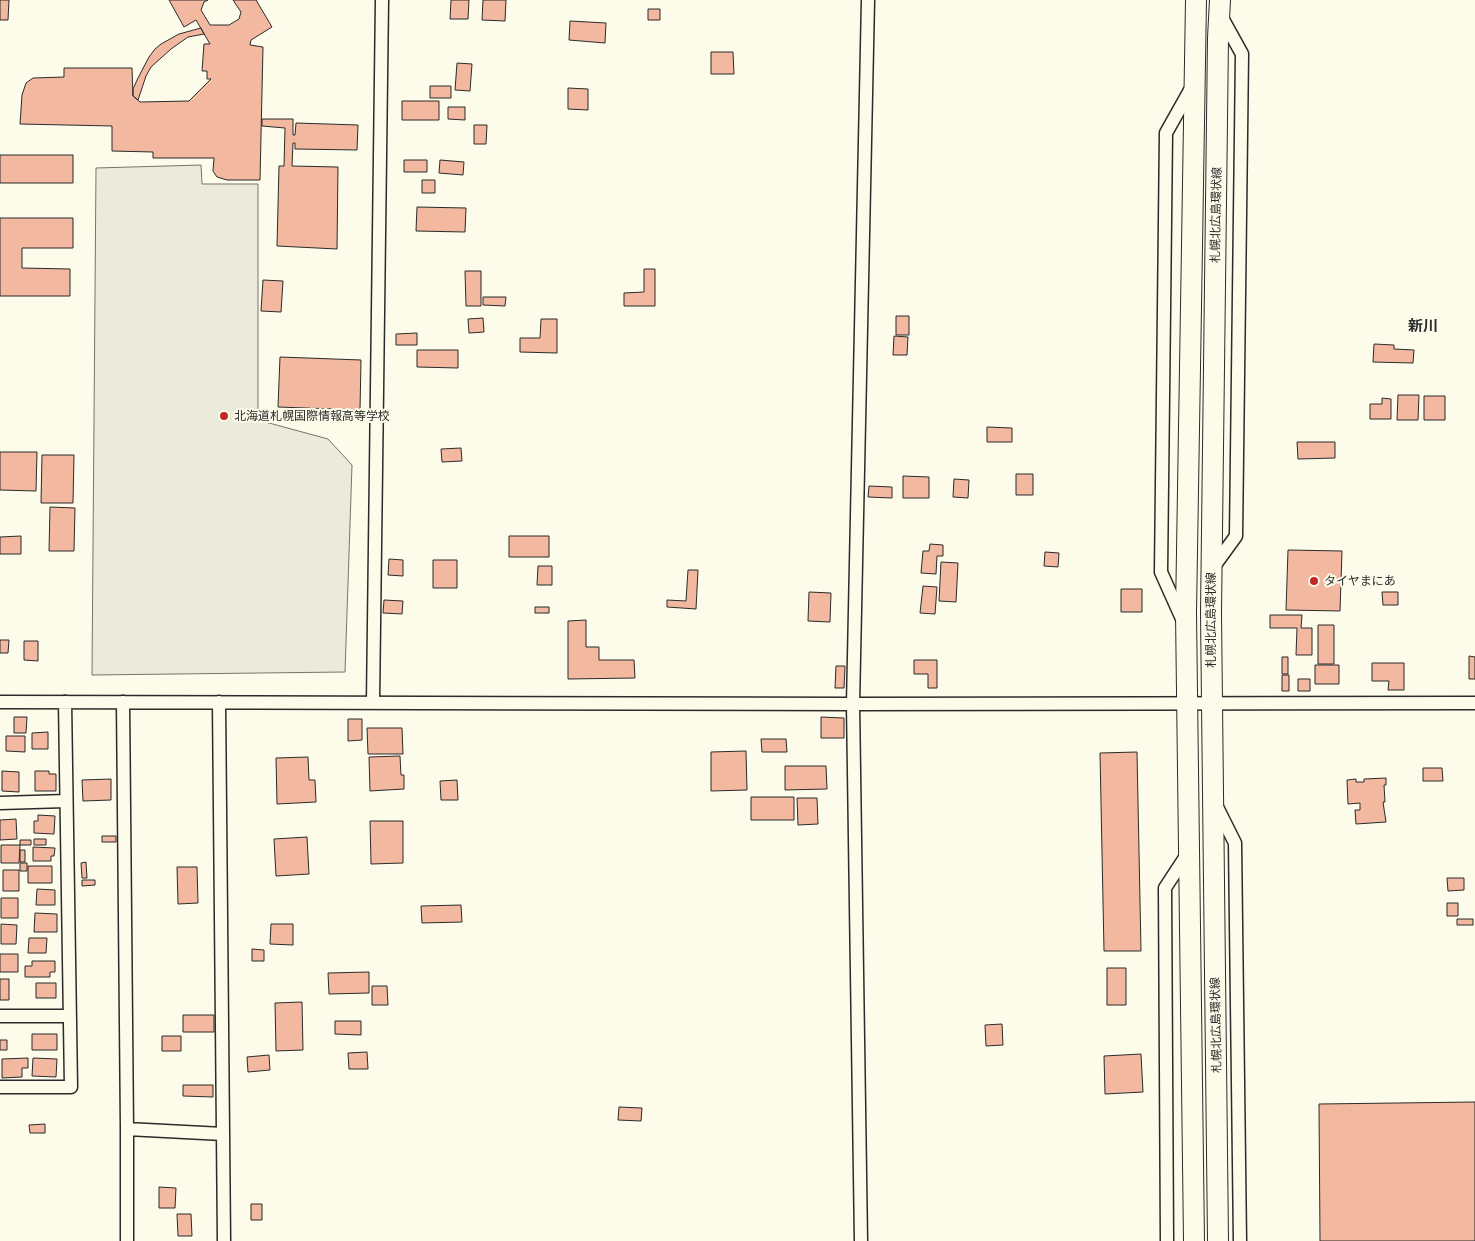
<svg xmlns="http://www.w3.org/2000/svg" width="1475" height="1241" font-family="Helvetica,'Noto Sans JP',sans-serif">
<rect width="100%" height="100%" fill="#fdfbea"/>
<!-- green -->
<path fill="#ecebdb" stroke="#74746e" d="M201 165 202 184H258V420L328 439 352 465 345 672 92 675 96 168Z"/>
<!-- building -->
<path fill="#f2b8a0" stroke="#2b2b2b" d="M0 0H9L8 20H0Z
M169 0H208L204 2 201 10 210 25H229L239 19 241 12 233 0H256L272 27 251 40 250 45 263 47 260 180H227L217 177 213 171 214 158H153V152L112 151V126L20 124 22 95 26 83 33 78 64 77V68H132L133 96 140 102 189 101 211 79H207V71H202L204 44H210L196 20 184 27Z
M451 0H469L468 19H450Z
M483 0H506L505 21 482 20Z
M648 9H660V20H648Z
M570 21 606 23 605 43 569 40Z
M201 28 204 34 188 37 171 49 151 67 146 76 138 100 133 96V89L138 78 149 57 155 49 161 44 179 34Z
M711 52H733L734 74H711Z
M457 63 472 64 470 91 455 90Z
M430 86H451V98H430Z
M568 88 588 89V110L568 109Z
M402 101H439V120H402Z
M448 107H465V120L448 119Z
M262 119H293V135H295L296 123 358 125 357 150 295 149V143H293L292 166 338 167 337 249 277 246 279 166H284L285 128 262 126Z
M474 125H487L486 144H474Z
M0 155H73V183H0Z
M404 160H427V172H404Z
M440 160 464 162 463 175 439 173Z
M422 180H435V193H422Z
M417 207 466 208 465 232 416 231Z
M0 218H73V248H22V268L70 269V296H0Z
M644 269H655V306H624V293L644 292Z
M465 271H481V306H466Z
M263 280 283 281 281 312 261 311Z
M483 297H506L505 306 483 305Z
M896 316H909V335H896Z
M483 318 484 332 469 333 468 319Z
M541 319H557V353L520 352V338H540Z
M417 333V345H396V334Z
M894 336 908 337 907 355H893Z
M1374 344 1394 345V349L1414 350 1413 363 1373 362Z
M417 350H458V368L417 367Z
M280 357 361 360 360 410 278 407Z
M1398 395H1419L1418 420H1397Z
M1424 396H1445V420H1424Z
M1382 398 1391 399V419H1370V404H1382Z
M987 427 1012 428V442H987Z
M1297 442H1335V458L1298 459Z
M461 448 462 461 442 462 441 449Z
M0 452H37L36 491 0 490Z
M42 455H74L73 503H41Z
M1016 474H1033V495H1016Z
M903 476 929 477V498H903Z
M954 479 969 480 968 498 953 497Z
M869 486 892 487V498L868 497Z
M50 507 75 508 74 551H49Z
M21 536V554H0V537Z
M509 536H549V557H509Z
M930 544 943 545V556H937L936 574 921 573 923 551H929Z
M1288 550 1342 551 1340 611 1286 610Z
M1045 552 1059 553 1058 567 1044 566Z
M389 559 403 560V576L388 575Z
M433 560H457V588H433Z
M941 562 958 563 956 602 939 601Z
M538 566H552V585H537Z
M688 570H698L696 609 667 607V600L686 601Z
M923 586 937 587 935 614 920 613Z
M1121 589H1142V612H1121Z
M809 592 831 593 830 622 808 621Z
M1382 592H1398V605H1383Z
M384 600 403 601 402 614 383 613Z
M535 607H549V613H535Z
M1270 615H1302L1301 628H1312V655H1296L1297 628H1270Z
M586 620V647H599V660H634L635 678 568 679V621Z
M1318 625H1334V664H1318Z
M0 640H9L8 653H0Z
M24 641H38V661L24 660Z
M1469 656 1475 657V679H1469Z
M1282 657H1288V674H1282Z
M914 660H937V688H928V674H914Z
M1372 663H1404V690H1388L1389 681H1372Z
M1315 665H1339V684H1315Z
M836 666H845L844 688H835Z
M1282 675H1289V691H1282Z
M1298 679H1310V691H1298Z
M14 717H27L26 733H14Z
M821 717 844 718V738H821Z
M348 719H362V740L348 741Z
M367 728H402L403 754H368Z
M48 732V749H32V733Z
M6 736H25V752L6 751Z
M761 739H786L787 752H762Z
M746 751 747 790 711 791V752Z
M1137 752 1141 951H1104L1100 753Z
M400 756 401 775H404V789L370 791 369 757Z
M308 757 309 780H315L316 802 277 804 276 758Z
M785 766H826L827 789 785 790Z
M1423 768H1442L1443 781H1423Z
M2 771 19 772V792L2 791Z
M35 771H49V774H56V791H35Z
M1386 778V785H1384L1385 802H1383L1386 822 1356 824 1355 810H1360V803L1348 804 1347 780 1356 779V782H1364V779Z
M111 779V800L83 801 82 780Z
M457 780 458 800H441L440 781Z
M751 797H794V820H751Z
M797 798H817L818 824 798 825Z
M38 815 55 816 54 834 34 833V821H38Z
M16 819 17 839 0 840V820Z
M370 821H403V863L371 864Z
M102 836H116V842H102Z
M307 837 309 874 276 876 274 839Z
M34 839H46V845H34Z
M20 840H31V845H20Z
M1 845H20L19 863H1Z
M33 847 55 848 54 856H51V861H33Z
M20 850H25V862H20Z
M86 862 87 878H82L81 863Z
M20 863H27V871H20Z
M28 866H52V883H28Z
M177 867H197L198 903 178 904Z
M3 870H19V891H3Z
M1447 878H1464V890L1448 891Z
M82 880H95V885L82 886Z
M37 889 55 890V905H36Z
M1 898H18V918H1Z
M1447 903H1458V916H1447Z
M461 905 462 922 422 923 421 906Z
M35 913 57 914V932H34Z
M1457 919H1473V925H1457Z
M1 924 17 925 16 944H1Z
M271 924H293V945L270 944Z
M29 938H47L46 953H28Z
M252 949 264 950V961H252Z
M0 954H18V972H0Z
M32 961H55V972H50V977H25V966H32Z
M1107 968H1126V1005H1107Z
M369 972V993L329 994 328 973Z
M0 979H9V1000H0Z
M36 983H56V998H36Z
M372 986H387L388 1005H372Z
M302 1002 303 1050 276 1051 275 1003Z
M183 1015H214V1032H183Z
M335 1021H361V1035L335 1034Z
M1002 1024 1003 1045 986 1046 985 1025Z
M32 1034H57V1050H32Z
M162 1036H181V1051H162Z
M0 1040H7V1050H0Z
M367 1052 368 1069H349L348 1053Z
M1141 1054 1143 1092 1105 1094 1104 1056Z
M269 1055 270 1070 248 1072 247 1057Z
M28 1058V1068H22V1077L2 1078V1059Z
M33 1058 57 1059 56 1077 32 1076Z
M183 1085H213V1097L183 1096Z
M1475 1102V1241H1320L1319 1104Z
M619 1107 642 1108 641 1121 618 1120Z
M45 1124V1133H30L29 1125Z
M159 1187 176 1188 175 1208H159Z
M251 1204H262V1220H251Z
M177 1214H191L192 1236H178Z"/>
<g fill="none" stroke-linecap="round" stroke-linejoin="round">
<!-- street casing -->
<g stroke="#2b2b2b" stroke-width="15">
<path id="street" d="M1212 569 1236 536 1242 54 1221 16
M1183 621 1161 572 1166 133 1193 85
M0 702 853 704 1475 703
M123 702 127 1129 223 1134
M219 702 224 1241
M373 702 382 0
M0 803 66 801
M1216 805 1235 843 1240 1241
M0 1016H69
M0 1087H71L65 702
M127 1129V1241
M861 1241 853 704 868 0
M1167 1241 1165 888 1188 853"/>
</g>
<!-- primary casing -->
<g stroke="#2b2b2b" stroke-width="22">
<path id="primary" d="M1194 1241 1186 613 1196 0
M1218 1241 1211 613 1218 38 1220 0"/>
</g>
<!-- street -->
<use href="#street" stroke="#fdfbea" stroke-width="12"/>
<!-- primary -->
<use href="#primary" stroke="#fdfbea" stroke-width="20"/>
</g>
<!-- markers -->
<g fill="#c62828" stroke="#fdfbea" stroke-width="2">
<circle cx="224" cy="416" r="5"/>
<circle cx="1314" cy="581" r="5"/>
</g>
<g text-anchor="middle" dominant-baseline="central" stroke-width="4" stroke-linejoin="round" paint-order="stroke">
<!-- street labels -->
<g font-size="12" fill="#2b2b2b" stroke="#fdfbea">
<text transform="translate(1216 215) rotate(-89)">札幌北広島環状線</text>
<text transform="translate(1211 620) rotate(-90)">札幌北広島環状線</text>
<text transform="translate(1216 1025) rotate(-91)">札幌北広島環状線</text>
</g>
<!-- poi labels -->
<g font-size="12" fill="#2b2b2b" stroke="#fdfbea" text-anchor="start">
<text x="234" y="416">北海道札幌国際情報高等学校</text>
<text x="1324" y="581">タイヤまにあ</text>
</g>
<!-- quarter labels -->
<g font-size="15" font-weight="bold" fill="#2b2b2b" stroke="#fdfbea">
<text x="1423" y="325">新川</text>
</g>
</g>
</svg>
